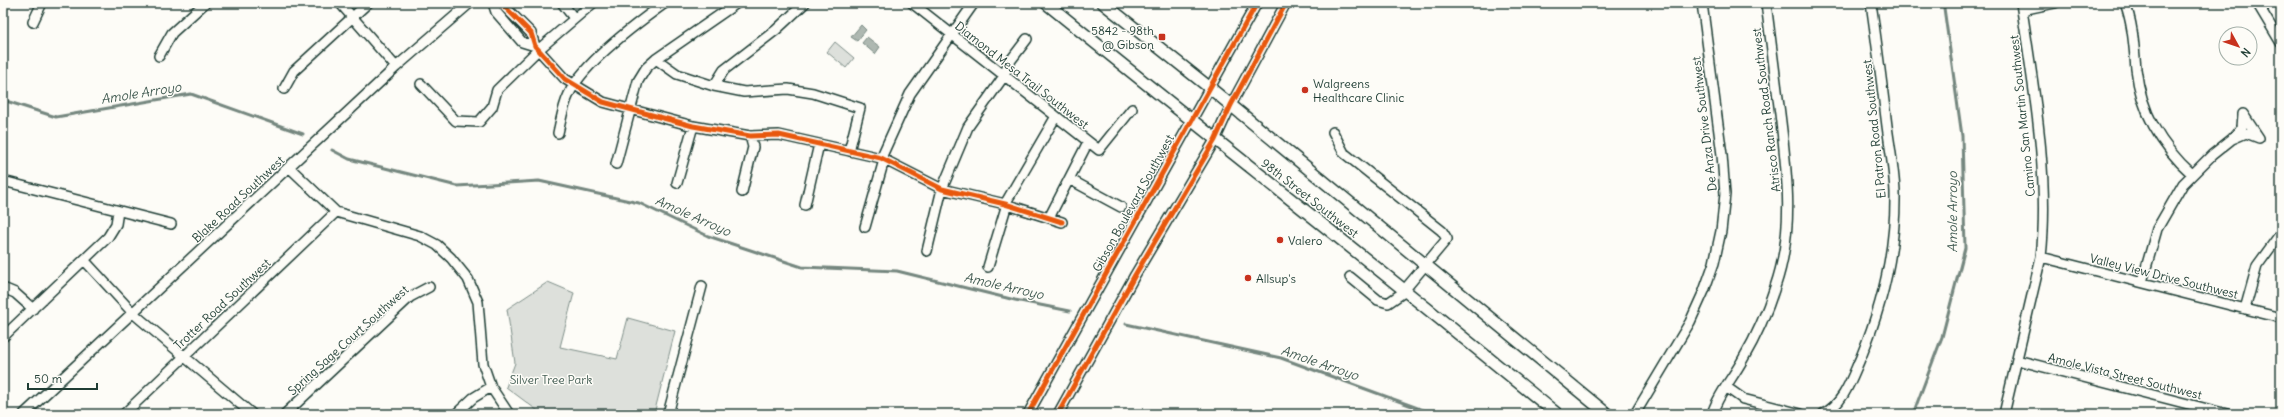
<svg xmlns="http://www.w3.org/2000/svg" width="2284" height="417" font-family="Delius,sans-serif">
<rect width="100%" height="100%" fill="#fdfcf7"/>
<filter id="ink" filterUnits="userSpaceOnUse"><feTurbulence type="fractalNoise" baseFrequency=".025" numOctaves="2"/><feDisplacementMap in="SourceGraphic" scale="8" xChannelSelector="R" yChannelSelector="G"/><feConvolveMatrix kernelMatrix="1 2 1 2 8 2 1 2 1" color-interpolation-filters="sRGB"/></filter>
<g filter="url(#ink)">
<!-- green -->
<path fill="#dde0db" stroke="#7e8e88" d="M835 42 854 58 846 68 827 52Z
M548 282 574 293 560 347 617 359 628 318 675 331 654 414H542L506 387 515 363 507 309Z"/>
<!-- water -->
<path fill="#aeb8b1" stroke="#75877f" d="M861 25 866 30 857 41 851 37Z
M867 37 880 47 875 54 862 43Z"/>
<g fill="none" stroke-linecap="round" stroke-linejoin="round">
<!-- stream -->
<path stroke="#75877f" stroke-width="3" d="M3 100 56 117 191 94 303 134
M332 150 349 159 457 186 539 181 639 203 708 236 802 267 897 271 1015 300 1070 311
M1126 324 1281 358 1434 414
M1913 414 1942 337 1965 248 1962 136 1944 8 1945 3"/>
<!-- minor casing -->
<g stroke="#1f3d34" stroke-width="12">
<path id="minor" d="M340 3 396 67
M493 3 496 12 522 42 535 46
M501 3 531 33 535 46 565 79 603 102 693 126 750 136 779 135 881 158 942 189 1005 204 1062 222
M562 3 574 18
M912 3 1099 150 1132 109
M2125 3C2133 24 2134 47 2136 69 2141 112 2160 145 2192 174
M2257 3 2281 43
M2022 10 2055 3
M33 22 42 3
M159 56 172 33 205 3
M656 59 677 74 714 86 744 92 788 89 813 93 860 108 849 151
M421 84 456 121 479 122 492 107 497 90 538 50 593 3
M714 86 724 70 776 30 805 3
M284 89 294 71 368 3
M1333 132 1344 153 1442 231 1447 239 1401 294 1388 303 1378 300 1350 277
M558 133C561 120 563 106 569 94 583 63 637 23 665 3
M881 158 910 94 974 3
M616 164 638 81 646 68 656 59 737 3
M290 168 336 212 420 236 437 245 451 258 468 279 478 302 483 364 491 387 509 414
M1069 179 1121 207
M3 181 171 224
M677 183 693 126
M742 192 753 147 750 136
M1005 204 1055 118
M805 205 819 144
M1049 218 1088 142
M865 227 884 160
M927 251 942 189 968 127 1004 76 1008 64 1027 39
M2041 257 2281 318
M85 261 133 313 252 414
M988 267 1007 204
M2142 282 2157 229 2183 184 2212 155 2232 139 2242 127 2243 114 2259 138 2246 133 2232 139
M3 288 15 293 33 309
M2245 309 2257 266 2281 233
M3 337 108 237 116 224 118 211
M2017 360 2227 414
M1726 387 1743 399 1801 414
M24 414 396 67 470 3
M124 414 336 212
M285 414 410 297 429 287
M456 414 473 398 491 387
M668 414 702 286
M1028 414 1257 3
M1058 414 1135 275 1215 140 1231 105 1286 3
M1635 414 1690 322 1704 291 1714 263 1721 231 1725 194 1722 155 1702 3
M1712 414C1718 394 1733 378 1743 359 1756 337 1767 312 1775 287 1795 230 1787 172 1780 114 1775 77 1771 40 1766 3
M1823 414C1844 404 1852 377 1861 357 1882 306 1896 249 1895 192 1894 170 1890 148 1887 126 1882 85 1877 44 1871 3
M2004 414 2041 257C2050 176 2033 84 2021 3"/>
</g>
<!-- major casing -->
<g stroke="#1f3d34" stroke-width="14">
<path id="major" d="M1046 3C1216 141 1388 275 1557 414
M1103 3 1210 88 1607 414"/>
</g>
<!-- minor -->
<use href="#minor" stroke="#fdfcf7" stroke-width="9"/>
<!-- major -->
<use href="#major" stroke="#fdfcf7" stroke-width="11"/>
<!-- cycleway casing -->
<g stroke="#fdfcf7" stroke-width="8">
<path id="cycleway" d="M501 3 531 33 535 46 565 79 603 102 693 126 750 136 779 135 881 158 942 189 1005 204 1062 222
M1028 414 1257 3
M1058 414 1135 275 1215 140 1231 105 1286 3"/>
</g>
<!-- cycleway -->
<use href="#cycleway" stroke="#e8590c" stroke-width="5"/>
</g>
</g>
<!-- markers -->
<g fill="#c8321e" stroke="#fdfcf7" stroke-width="1.5">
<rect x="1158" y="33" width="8" height="8" rx="2"/>
<circle cx="1305" cy="90" r="4"/>
<circle cx="1280" cy="240" r="4"/>
<circle cx="1248" cy="278" r="4"/>
</g>
<g text-anchor="middle" dominant-baseline="central" stroke-width="3" stroke-linejoin="round" paint-order="stroke">
<!-- poi labels -->
<g font-size="12" fill="#1f3d34" stroke="#fdfcf7" text-anchor="start">
<text x="1154" y="30" text-anchor="end">5842 - 98th<tspan x="1154" dy="14">@ Gibson</tspan></text>
<text x="1313" y="83">Walgreens<tspan x="1313" dy="14">Healthcare Clinic</tspan></text>
<text x="1288" y="240">Valero</text>
<text x="1256" y="278">Allsup's</text>
</g>
<!-- street labels -->
<g font-size="12" fill="#1f3d34" stroke="#fdfcf7">
<text transform="translate(1022 75) rotate(38)">Diamond Mesa Trail Southwest</text>
<text transform="translate(1766 110) rotate(-97)">Atrisco Ranch Road Southwest</text>
<text transform="translate(2022 116) rotate(-96)">Camino San Martin Southwest</text>
<text transform="translate(1704 124) rotate(-97)">De Anza Drive Southwest</text>
<text transform="translate(1874 129) rotate(-96)">El Patron Road Southwest</text>
<text transform="translate(1310 198) rotate(38)">98th Street Southwest</text>
<text transform="translate(238 199) rotate(-43)">Blake Road Southwest</text>
<text transform="translate(1133 203) rotate(-61)">Gibson Boulevard Southwest</text>
<text transform="translate(2164 276) rotate(14)">Valley View Drive Southwest</text>
<text transform="translate(222 304) rotate(-43)">Trotter Road Southwest</text>
<text transform="translate(348 340) rotate(-42)">Spring Sage Court Southwest</text>
<text transform="translate(2125 376) rotate(14)">Amole Vista Street Southwest</text>
</g>
<!-- park labels -->
<g font-size="12" fill="#455e55" stroke="#fdfcf7">
<text x="551" y="379">Silver Tree Park</text>
</g>
<!-- water labels -->
<g font-size="13" font-style="italic" fill="#435c53" stroke="#fdfcf7">
<text transform="translate(141 93) rotate(-9)">Amole Arroyo</text>
<text transform="translate(1952 212) rotate(-90)">Amole Arroyo</text>
<text transform="translate(693 216) rotate(24)">Amole Arroyo</text>
<text transform="translate(1004 286) rotate(13)">Amole Arroyo</text>
<text transform="translate(1320 363) rotate(19)">Amole Arroyo</text>
</g>
</g>
<!-- margin -->
<rect width="2284" height="417" fill="none" stroke="#fdfcf7" stroke-width="16"/>
<rect x="8" y="8" width="2268" height="401" fill="none" stroke="#1f3d34" stroke-width="1.5" filter="url(#ink)"/>
<!-- north arrow -->
<g transform="translate(2238 46) rotate(130)"><circle r="19" fill="#fdfcf7" stroke="#a4b0a9"/>
<path d="M0-3L7 15L0 10L-7 15Z" fill="#c8321e"/>
<text y="-6" font-size="11" font-weight="bold" text-anchor="middle" fill="#1f3d34">N</text>
</g>
<!-- scale -->
<path d="M28 383v6h69v-6" fill="none" stroke="#1f3d34" stroke-width="2"/>
<text x="34" y="383" font-size="12" fill="#1f3d34" stroke="#fdfcf7" stroke-width="3" paint-order="stroke">50 m</text>
</svg>
